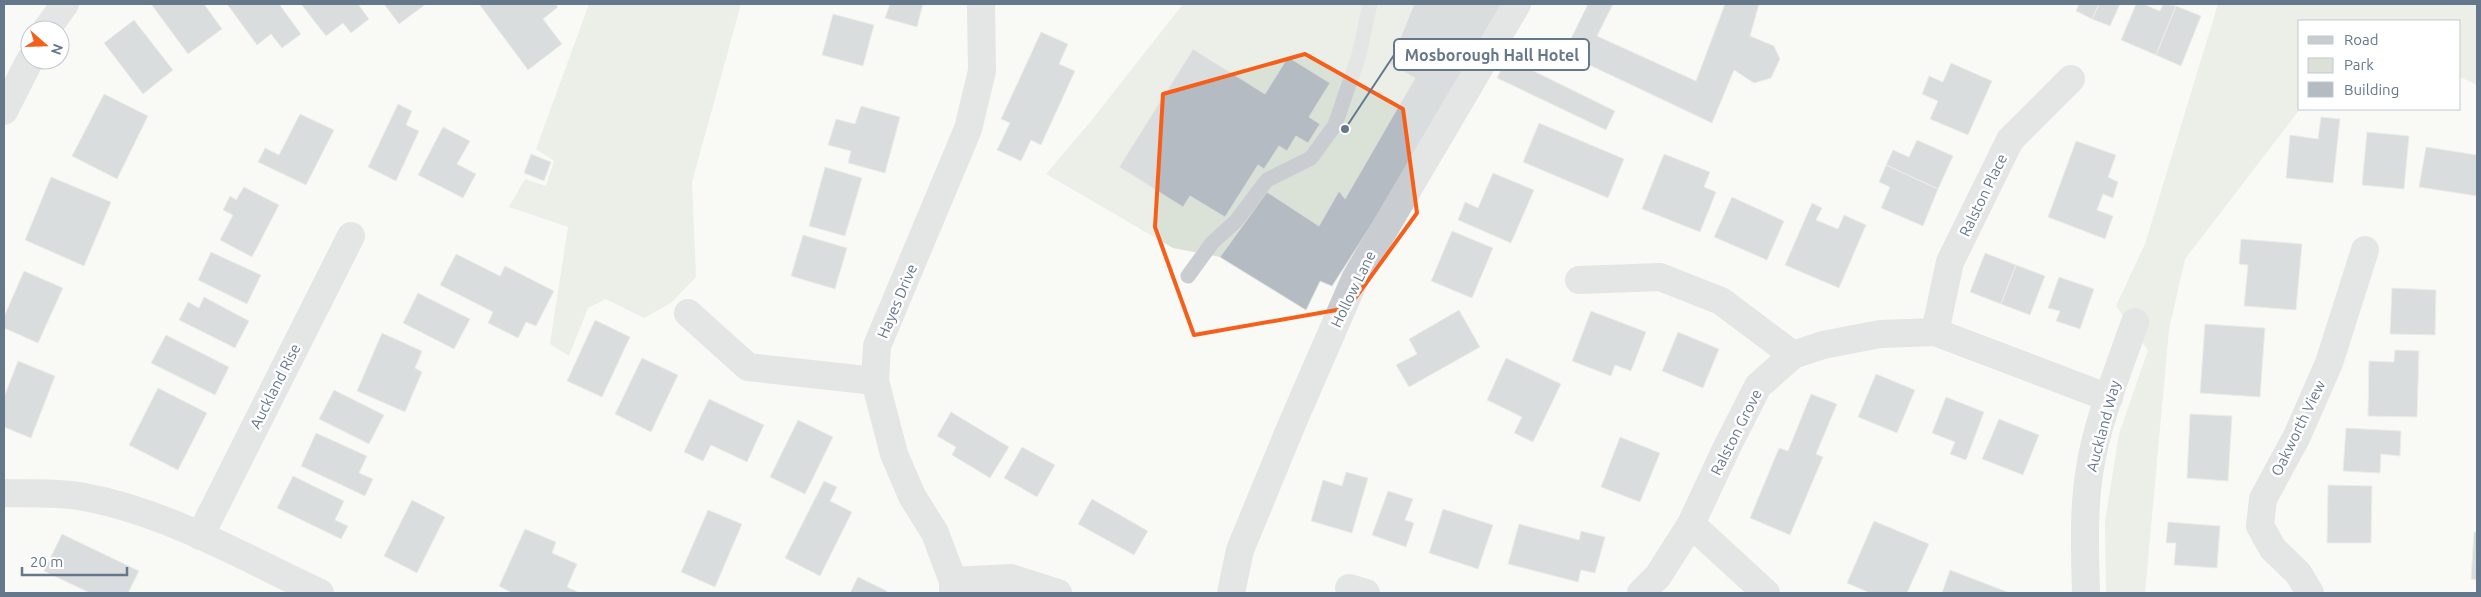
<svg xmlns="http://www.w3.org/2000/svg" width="2481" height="597" font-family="Ubuntu,sans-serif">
<rect width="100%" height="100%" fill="#f9f9f6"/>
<!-- green -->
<path fill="#dae2d7" d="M589 4H741L692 182 696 277 671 303 644 318 606 299 588 308 569 356 550 344 568 227 509 207 525 179 546 186 554 161 536 149Z
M1183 4H1504L1460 87 1332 286 1320 281 1306 310 1220 257 1173 248 1046 174 1091 121Z
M2218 4H2477V85L2460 77V21H2300V109L2185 259 2169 330 2145 593H2106L2105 521 2119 434 2148 350 2116 306 2145 244Z"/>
<!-- building -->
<path fill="#b4bbc2" stroke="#dbdbd8" d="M151 4H204L222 29 188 54Z
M227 4H279L301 34 282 48 271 34 257 45Z
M301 4H358L369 19 351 33 343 23 326 36Z
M384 4H426L399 24Z
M479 4H555L558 7 543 19 562 44 528 70Z
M890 4H923L917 27 885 18Z
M1414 4H1504L1460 87 1332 286 1320 281 1306 310 1220 257 1267 192 1319 226 1339 191 1345 199 1415 78 1390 64Z
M1588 4H1613L1597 36 1696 81 1725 4H1759L1750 36 1774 46 1780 59 1771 78 1754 83 1734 70 1712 123 1564 53Z
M2079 4H2099L2092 19 2076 11Z
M2099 4H2120L2110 26 2092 19Z
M2136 4H2143L2160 11 2163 4 2176 6 2156 55 2121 40Z
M2176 6 2201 16 2181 66 2156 55Z
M833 14 874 25 863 66 822 55Z
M134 20 173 70 143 94 104 43Z
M1041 32 1068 44 1059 64 1075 71 1041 145 1031 140 1021 161 997 150 1010 123 1001 119Z
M1193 49 1265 94 1288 57 1330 83 1309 117 1320 124 1308 143 1296 136 1287 151 1279 146 1264 169 1258 165 1225 217 1190 196 1183 207 1119 167Z
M1507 58 1615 111 1606 130 1497 78Z
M1951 63 1992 81 1968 135 1930 119 1938 101 1922 94 1929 76 1943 82Z
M104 94 148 116 117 179 72 156Z
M398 104 412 111 406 125 419 131 396 181 368 167Z
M861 106 900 117 885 173 848 163 851 151 828 145 836 119 855 124Z
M300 114 334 130 306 185 258 162 265 148 279 155Z
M2321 117 2340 119 2333 183 2286 178 2290 135 2318 139Z
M1539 123 1624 159 1608 198 1523 162Z
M443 127 470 141 457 164 476 174 463 198 418 175Z
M2367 132 2409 136 2404 189 2362 185Z
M1917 140 1953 156 1938 189 1886 165 1893 150 1909 157Z
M2076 141 2116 155 2108 177 2118 182 2113 198 2103 194 2097 210 2113 216 2105 239 2048 217Z
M2426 147 2477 155V196L2419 187Z
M531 154 551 162 544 181 524 173Z
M1664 154 1710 172 1704 187 1716 192 1700 232 1642 209Z
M1886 165 1938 189 1923 226 1881 208 1890 187 1879 182Z
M825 167 862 178 845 236 809 226Z
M1493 173 1534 190 1511 243 1458 220 1465 202 1478 208Z
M51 177 111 202 84 266 25 240Z
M244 187 279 205 252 257 220 240 233 215 223 210 230 196 236 200Z
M1732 197 1784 221 1767 260 1714 237Z
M1812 203 1822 208 1816 220 1838 229 1844 215 1866 225 1839 288 1785 265Z
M1452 231 1493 248 1472 298 1431 281Z
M803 235 847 248 835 289 791 276Z
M2241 239 2302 244 2296 310 2244 306 2248 265 2239 264Z
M211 252 261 275 247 304 198 280Z
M1985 253 2016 265 2001 304 1970 292Z
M456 254 500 276 505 266 554 291 536 326 526 322 518 338 488 323 493 312 440 285Z
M2016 265 2045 276 2030 315 2001 304Z
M24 271 63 288 38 343 4 328V317Z
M2059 277 2094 289 2080 329 2056 321 2060 311 2048 308Z
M2392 288 2436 290 2435 335 2390 334Z
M418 293 470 319 454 349 403 323Z
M204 297 249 321 235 348 179 320 188 302 199 308Z
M1459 310 1480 347 1409 387 1396 365 1417 354 1409 339Z
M1591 311 1646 332 1631 371 1615 365 1611 376 1572 361Z
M595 320 630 337 602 397 567 381Z
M2205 324 2265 328 2260 397 2200 393Z
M1678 332 1719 349 1703 388 1662 371Z
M382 333 422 351 415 368 422 372 405 412 357 391Z
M166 335 229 367 215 395 151 363Z
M2395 350 2419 351 2417 417 2368 416 2369 361 2394 362Z
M642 358 678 375 651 432 615 414Z
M1506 358 1561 384 1533 442 1514 433 1522 417 1487 400Z
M18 361 55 376 31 438 4 427V397Z
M1876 374 1915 390 1897 433 1858 417Z
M158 388 207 413 178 470 129 445Z
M334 390 384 415 369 444 319 419Z
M1811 394 1837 404 1816 454 1823 457 1790 535 1750 518 1779 448 1788 451Z
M1946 397 1984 412 1966 460 1950 454 1955 442 1932 433Z
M709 399 764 425 747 462 711 445 703 461 684 452Z
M951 412 1009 447 990 478 952 455 956 447 937 436Z
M2190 414 2232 416 2228 481 2187 478Z
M1999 419 2039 435 2023 475 1982 459Z
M798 420 833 437 805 494 770 477Z
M2346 428 2401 431 2400 456 2381 454 2380 473 2343 471Z
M316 433 367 456 359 473 373 479 365 496 301 466Z
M1620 437 1660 453 1640 502 1601 487Z
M1022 447 1055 465 1037 497 1004 478Z
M1346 472 1368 478 1352 533 1311 521 1323 480 1342 486Z
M293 476 344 501 335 520 348 526 341 539 277 508Z
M824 481 837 487 830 501 852 512 820 576 785 558Z
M2328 485 2372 486 2371 543H2327Z
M1388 491 1413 499 1405 520 1414 523 1406 547 1372 535Z
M1092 499 1148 531 1134 555 1078 524Z
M412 500 445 517 417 573 384 556Z
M1443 509 1493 525 1478 569 1429 553Z
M708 510 742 524 715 587 681 572Z
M1874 521 1929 544 1907 593H1870L1847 583Z
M2168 522 2220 526 2217 568 2174 565 2176 543H2166Z
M1519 524 1579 540 1581 531 1605 537 1595 573 1581 570 1578 582 1508 564Z
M525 529 556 542 552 553 577 564 567 587 578 592 577 593H512L499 586Z
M2474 532H2477V580L2471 579Z
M62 534 139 571 128 593H90L44 571Z
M1950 570 2010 593H1942Z
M858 577 887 591 886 593H850Z"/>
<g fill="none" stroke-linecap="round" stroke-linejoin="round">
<!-- service -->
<path stroke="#c9cdd1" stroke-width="15" d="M1188 276 1212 243 1236 221 1267 180 1311 158 1335 125 1359 55 1370 4"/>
<!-- minor -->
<path stroke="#c9cdd1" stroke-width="28" d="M46 30 65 4
M4 111 30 60
M1579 280 1660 277 1721 301 1793 355
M688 313 748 367 875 381
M1935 332 1950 262 2010 140 2071 79
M4 493C30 494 58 492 84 497 167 512 245 558 320 593
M1691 524 1766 593
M200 536 351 236
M953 581 1011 578 1058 593
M1349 588 1366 593
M953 593V581L935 533 912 496 894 454 875 381 877 346 968 129 982 71 981 4
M1231 593 1240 550 1292 424 1355 279 1517 4
M1641 593 1658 576 1691 524 1726 449 1758 386 1793 355 1823 345 1880 334 1935 332 2109 398
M2086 593C2085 551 2083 509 2090 468 2098 418 2119 369 2135 322
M2310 593 2298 573 2273 549 2260 526 2263 499 2297 436 2329 363 2365 250"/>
</g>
<!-- marked area -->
<path d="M0 0H2481V597H0ZM1305 54 1403 109 1417 213 1348 308 1194 335 1155 227 1163 94Z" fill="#f9f9f6" fill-opacity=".55" fill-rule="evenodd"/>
<path fill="none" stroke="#f55f1a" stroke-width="4" stroke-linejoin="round" d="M1305 54 1403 109 1417 213 1348 308 1194 335 1155 227 1163 94Z"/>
<g text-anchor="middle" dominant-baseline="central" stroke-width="5" stroke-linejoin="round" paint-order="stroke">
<!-- street labels -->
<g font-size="15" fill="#65778b" stroke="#fff">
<text transform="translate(1983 195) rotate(-64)">Ralston Place</text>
<text transform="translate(1353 289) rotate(-64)">Hollow Lane</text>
<text transform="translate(897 301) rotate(-67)">Hayes Drive</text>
<text transform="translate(275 386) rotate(-63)">Auckland Rise</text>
<text transform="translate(2103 426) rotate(-75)">Auckland Way</text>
<text transform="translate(2298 428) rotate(-64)">Oakworth View</text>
<text transform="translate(1736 432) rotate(-63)">Ralston Grove</text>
</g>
</g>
<!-- callouts -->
<path fill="none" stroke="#65778b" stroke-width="2" d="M1345 129L1394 55"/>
<circle fill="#65778b" stroke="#fff" stroke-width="2" cx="1345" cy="129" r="5"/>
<rect fill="#fff" stroke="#65778b" stroke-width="2" x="1394" y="39" width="195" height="31" rx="5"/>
<g font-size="16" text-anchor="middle" font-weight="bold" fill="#65778b">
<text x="1492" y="61">Mosborough Hall Hotel</text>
</g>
<!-- border -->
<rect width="2481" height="597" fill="none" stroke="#65778b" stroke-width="10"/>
<!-- legend -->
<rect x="2298" y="20" width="162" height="90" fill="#ffffff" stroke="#c1c9d1"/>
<rect x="2308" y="36" width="25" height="8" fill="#c9cdd1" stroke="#c1c9d1"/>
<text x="2344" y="45" font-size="15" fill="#65778b">Road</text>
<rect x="2308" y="58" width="25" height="15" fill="#dae2d7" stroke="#c1c9d1"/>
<text x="2344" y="70" font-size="15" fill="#65778b">Park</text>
<rect x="2308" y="82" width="25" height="15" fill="#b4bbc2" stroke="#c1c9d1"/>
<text x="2344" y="95" font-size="15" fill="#65778b">Building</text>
<!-- north arrow -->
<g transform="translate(45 45) rotate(110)"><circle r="24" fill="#ffffff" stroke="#c1c9d1"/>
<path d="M0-4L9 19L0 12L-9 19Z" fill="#f55f1a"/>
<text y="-8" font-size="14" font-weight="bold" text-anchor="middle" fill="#65778b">N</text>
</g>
<!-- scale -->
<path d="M22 567v8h105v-8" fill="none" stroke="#65778b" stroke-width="2.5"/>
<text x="30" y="567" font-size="15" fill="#65778b" stroke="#ffffff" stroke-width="4" paint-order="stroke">20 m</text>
</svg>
